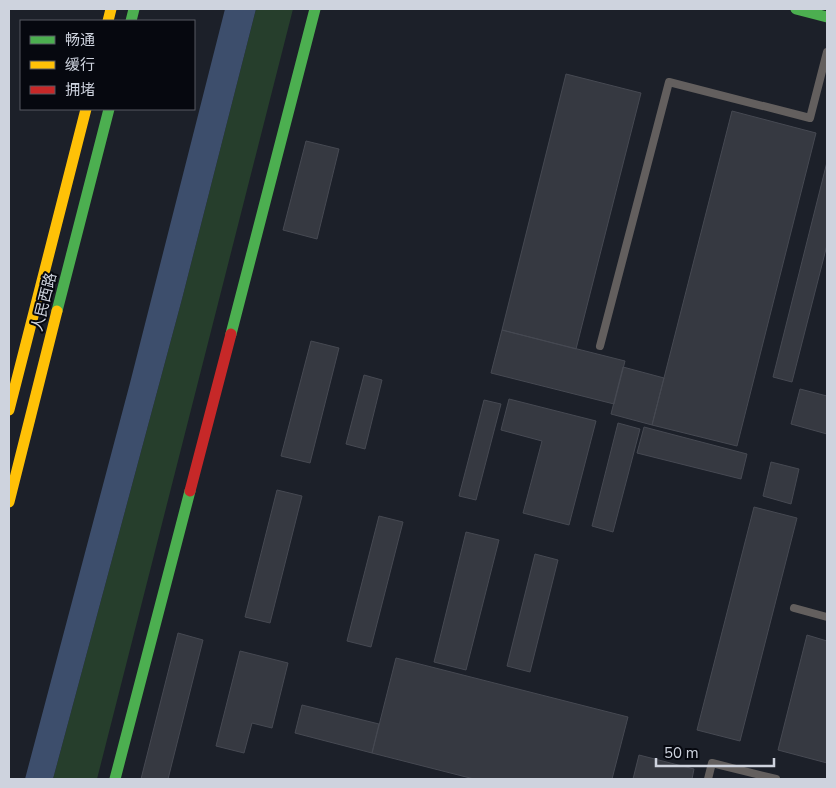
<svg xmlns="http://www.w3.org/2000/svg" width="836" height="788" font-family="'Nunito Sans','Noto Sans SC',sans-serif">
<rect width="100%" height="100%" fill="#1c2029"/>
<!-- green -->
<path fill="#263e2c" d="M256 9H293L97 779H53L182 299Z"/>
<!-- water -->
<path fill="#3d4e6c" d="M225 9H256L182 299 53 779H25L130 383Z"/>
<!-- building -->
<path fill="#363941" stroke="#464952" d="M566 74 641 93 576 349 502 330Z
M732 111 816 133 737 446 652 425Z
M306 141 339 149 317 239 283 230Z
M827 162V245L792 382 773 377Z
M502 330 625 361 614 404 491 373Z
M311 341 339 348 310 463 281 456Z
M623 367 664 378 652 425 611 414Z
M364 375 382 380 365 449 346 444Z
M800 389 827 396V434L791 424Z
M509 399 596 421 569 525 523 513 542 441 501 430Z
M484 400 501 404 476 500 459 496Z
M618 423 640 429 613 532 592 526Z
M644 427 747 454 741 479 637 453Z
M771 462 799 469 791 504 763 496Z
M277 490 302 496 270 623 245 617Z
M754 507 797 518 740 741 697 730Z
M379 516 403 522 371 647 347 641Z
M466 532 499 540 466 670 434 662Z
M535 554 558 560 530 672 507 666Z
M178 633 203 640 168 779H141Z
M807 635 827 641V763L778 750Z
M240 651 288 663 272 728 252 723 244 753 216 746Z
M396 658 628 717 612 779H474L372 753Z
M302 705 379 724 372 753 295 733Z
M639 755 694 769 692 779H633Z"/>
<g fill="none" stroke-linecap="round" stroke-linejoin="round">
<!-- lane -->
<path stroke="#635f5e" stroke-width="8" d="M600 346 669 82 810 118 827 52
M794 608 827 617
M708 779 712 763 776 779"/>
<!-- fast -->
<path stroke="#4caf50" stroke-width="11" d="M796 9 827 17
M131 21 134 9
M57 311 109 109
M231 334 315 9
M115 779 190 491"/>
<!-- slow -->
<path stroke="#ffc107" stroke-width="11" d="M108 21 111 9
M9 410 86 109
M9 502 57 311"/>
<!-- jam -->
<path stroke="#c62828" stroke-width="11" d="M190 491 231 334"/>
</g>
<g text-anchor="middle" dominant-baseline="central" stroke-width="4" stroke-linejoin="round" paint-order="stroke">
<!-- street labels -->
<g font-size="15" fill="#ced3de" stroke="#06080f">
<text transform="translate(44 302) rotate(-76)">人民西路</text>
</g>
</g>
<!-- border -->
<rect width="836" height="788" fill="none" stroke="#ced3de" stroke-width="20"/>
<!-- legend -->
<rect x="20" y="20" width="175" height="90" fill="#06080f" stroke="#565962"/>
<rect x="30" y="36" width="25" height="8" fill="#4caf50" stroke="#565962"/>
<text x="65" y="45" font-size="15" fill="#ced3de">畅通</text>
<rect x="30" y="61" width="25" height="8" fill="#ffc107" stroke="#565962"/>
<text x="65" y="70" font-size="15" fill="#ced3de">缓行</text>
<rect x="30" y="86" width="25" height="8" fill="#c62828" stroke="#565962"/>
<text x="65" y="95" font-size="15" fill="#ced3de">拥堵</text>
<!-- scale -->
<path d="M656 758v8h118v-8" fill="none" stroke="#ced3de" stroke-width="2.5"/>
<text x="664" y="758" font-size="15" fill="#ced3de" stroke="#06080f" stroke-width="4" paint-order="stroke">50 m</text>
</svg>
